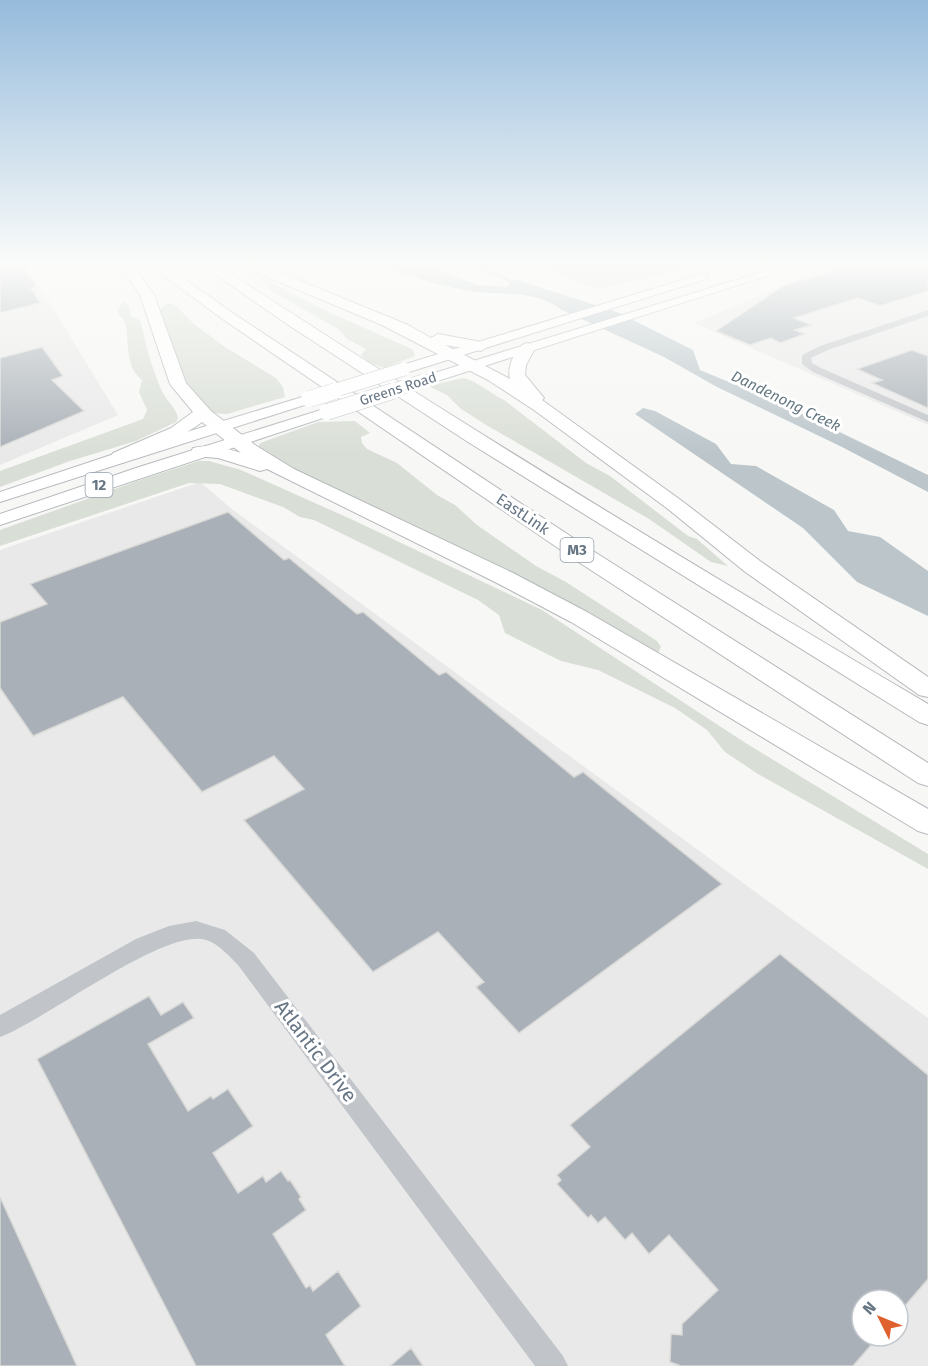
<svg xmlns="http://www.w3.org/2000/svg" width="928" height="1366" font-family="'Fira Sans',sans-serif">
<rect width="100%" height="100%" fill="#f7f8f5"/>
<!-- built -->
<path fill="#e8e9e8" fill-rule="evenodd" d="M0 264H26L118 415 0 465Z
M835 264H928V425L694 323Z
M200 482 233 510 928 1018V1366H0V550ZM862 1300H898V1336H862Z"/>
<!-- green -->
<path fill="#d9ded6" d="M535 264H713L596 289Z
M248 271 326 311 412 349 415 356 384 368 370 363 361 355 366 349 347 339 338 329 268 289 267 285Z
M123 302 129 306 130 316 138 319 141 323C146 346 152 369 162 391 166 400 177 409 178 418L176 422 136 441 70 461 0 487V471L143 419 147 410 139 392 142 380C124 366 130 342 125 322 123 317 118 316 118 310 119 307 121 304 123 302Z
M169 303 175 305 194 324 225 347 276 378 283 387 285 397 227 414 211 413 191 398 163 318 158 310Z
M463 378C478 381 489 393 504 400L586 463 610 476 688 536 697 539 728 566 711 562 649 519 488 426 461 409 447 395 428 386Z
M355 421 370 433 361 437 362 443 367 449 397 463 437 495 455 505 477 525 536 566 566 582 657 641 661 647 658 653C538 581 409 525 284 465L258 448 260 443 318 422Z
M199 461H209L241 470 353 520 542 610 744 742 928 854V869L758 774 725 752 707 730 675 708 598 670 561 661 505 633 499 615 478 600 314 520 300 517 283 507 220 484 189 483 0 546V530L143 479Z"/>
<!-- water -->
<path fill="#bbc5ca" d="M382 264H426L477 285 507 287 514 279 617 312 693 350 700 370 782 404 928 475V492L842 447 717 387 664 357 562 310C535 289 503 296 471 291 440 286 411 277 382 264Z
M643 408 655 411 716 444 731 464 756 466 834 510 848 531 880 537 928 571V616L857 582 803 528 635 414Z"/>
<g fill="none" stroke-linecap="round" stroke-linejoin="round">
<!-- stream -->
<path stroke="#bbc5ca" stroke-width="3" d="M473 264 517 284"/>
</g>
<!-- building -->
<path fill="#a9b0b7" stroke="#d9d9d7" stroke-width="1.5" d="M0 264H22L36 287 31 288 40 303 0 313Z
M856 264H928V291L880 306 858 298 794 318 812 325 795 330 805 334 780 343 771 338 750 345 716 331 783 286Z
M42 347 63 376 52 380 84 411 0 447V358Z
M912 350 928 356V408L872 383 882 380 857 369Z
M228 512 284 560 289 558 357 614 363 612 439 675 446 672 574 777 583 772 722 884 519 1033 476 987 484 982 438 932 373 972 244 820 304 789 274 756 202 792 123 697 33 736 0 688V622L47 604 30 584Z
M780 954 928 1075V1279L898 1314V1300H862V1336H879L853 1366H681L670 1362 671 1334 682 1335V1324L718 1290 669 1235 649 1254 632 1233 625 1240 605 1217 598 1223 591 1215 588 1218 557 1184 561 1180 557 1175 590 1147 570 1125Z
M149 996 161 1015 183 1002 194 1018 148 1044 188 1111 211 1096 213 1099 228 1089 253 1126 213 1153 238 1193 263 1176 266 1182 281 1171 288 1181 290 1180 301 1197 299 1199 306 1210 273 1234 306 1288 310 1285 313 1291 338 1271 361 1306 326 1335 345 1366H196L37 1059Z
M0 1197 77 1366H0Z
M411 1348 423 1366H390Z"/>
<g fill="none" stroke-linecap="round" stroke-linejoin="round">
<!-- major casing -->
<g stroke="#b6babe" stroke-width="2">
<path id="major" d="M788 264H804L428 384 423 385 416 381 418 378Z
M702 274 708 277 706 279 409 372 404 373 397 369 399 366Z
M309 395 314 396 316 399 314 402 0 502V492L114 454Z
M327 408 332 409 334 412 332 415 0 525V514L139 467Z"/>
</g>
<!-- highway casing -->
<g stroke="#b6b9bc" stroke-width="2">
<path id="highway" d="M119 264H132L154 295 186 383 211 411 255 445 294 469 513 573 587 612 928 809V834L918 831 571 622 497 583 267 469 260 471 218 458 193 456 191 452 193 448C210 444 225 448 241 453L202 422C186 434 132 466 113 461L111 457 113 453 171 428 193 412 170 384 140 295Z
M148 264H163L234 314 593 551 928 763V786L918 783 577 561 224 320Z
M200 264H216C449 417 687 562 928 704V725L919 722 468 442 290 326Z
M241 264H259L408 325 431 338 438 334 487 343 489 346 481 351 445 345 510 379C507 368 515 346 527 343L533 345 534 350 526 365 525 375 544 398 542 400 682 501 760 561 928 677V697L919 695 744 571 668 509 534 410 488 380 382 325 243 267Z"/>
</g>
<!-- minor -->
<path fill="#c1c4c8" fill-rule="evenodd" d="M928 310V316L828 350 811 358 812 363 821 368 928 415V422L813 372 802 364V355L820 346Z
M196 921 225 930 254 953 563 1356 568 1366H535L238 965C229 956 219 944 206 940 165 927 46 1020 0 1037V1015L136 939 169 926Z"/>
<!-- major -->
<use href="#major" fill="#fff" fill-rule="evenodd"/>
<!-- highway -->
<use href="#highway" fill="#fff" fill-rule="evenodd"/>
<!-- major-bridge-far1 casing -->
<g stroke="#b6babe" stroke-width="14" stroke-linecap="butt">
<path id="major-bridge-far1" d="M330 392 404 369
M388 392 423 381"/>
</g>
<!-- major-bridge casing -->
<g stroke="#b6babe" stroke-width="17" stroke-linecap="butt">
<path id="major-bridge" d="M309 399 335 391
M327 412 393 391"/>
</g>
<!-- major-bridge-far1 -->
<use href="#major-bridge-far1" stroke="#fff" stroke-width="13"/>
<!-- major-bridge -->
<use href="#major-bridge" stroke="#fff" stroke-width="16"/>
</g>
<!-- sky -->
<linearGradient id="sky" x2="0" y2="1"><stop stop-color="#96bbdc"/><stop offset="0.58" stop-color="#fbfcfa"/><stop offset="1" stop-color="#fbfcfa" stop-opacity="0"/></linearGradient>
<rect width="928" height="455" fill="url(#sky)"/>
<g text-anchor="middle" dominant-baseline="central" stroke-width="6" stroke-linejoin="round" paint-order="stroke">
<!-- far-street labels -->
<g font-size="14" fill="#677685" stroke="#fff">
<text transform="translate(398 389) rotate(-18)">Greens Road</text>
</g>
<!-- far-water labels -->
<g font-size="15" font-style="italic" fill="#637781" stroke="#fff">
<text transform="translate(786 401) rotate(26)">Dandenong Creek</text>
</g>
<!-- shield labels -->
<g fill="#fff" stroke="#959faa" stroke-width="1.5">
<rect x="85.5" y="473" width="27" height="24" rx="4.5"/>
<rect x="560.5" y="538" width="33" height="24" rx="4.5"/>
</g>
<g font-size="15" font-weight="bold" fill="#677685">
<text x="99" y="485">12</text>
<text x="577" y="550">M3</text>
</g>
<!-- street labels -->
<g font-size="16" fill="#677685" stroke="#fff">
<text transform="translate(523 514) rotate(34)">EastLink</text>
</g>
<!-- near-street labels -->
<g font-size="20" fill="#677685" stroke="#fff">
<text transform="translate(316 1051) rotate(53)">Atlantic Drive</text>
</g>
</g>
<!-- north arrow -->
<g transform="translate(880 1318) rotate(313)"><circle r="28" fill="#ffffff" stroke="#c2c8ce" stroke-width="1.5"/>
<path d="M0-4.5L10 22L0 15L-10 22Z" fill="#df612d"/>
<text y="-9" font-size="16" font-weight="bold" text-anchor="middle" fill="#677685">N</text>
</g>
</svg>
